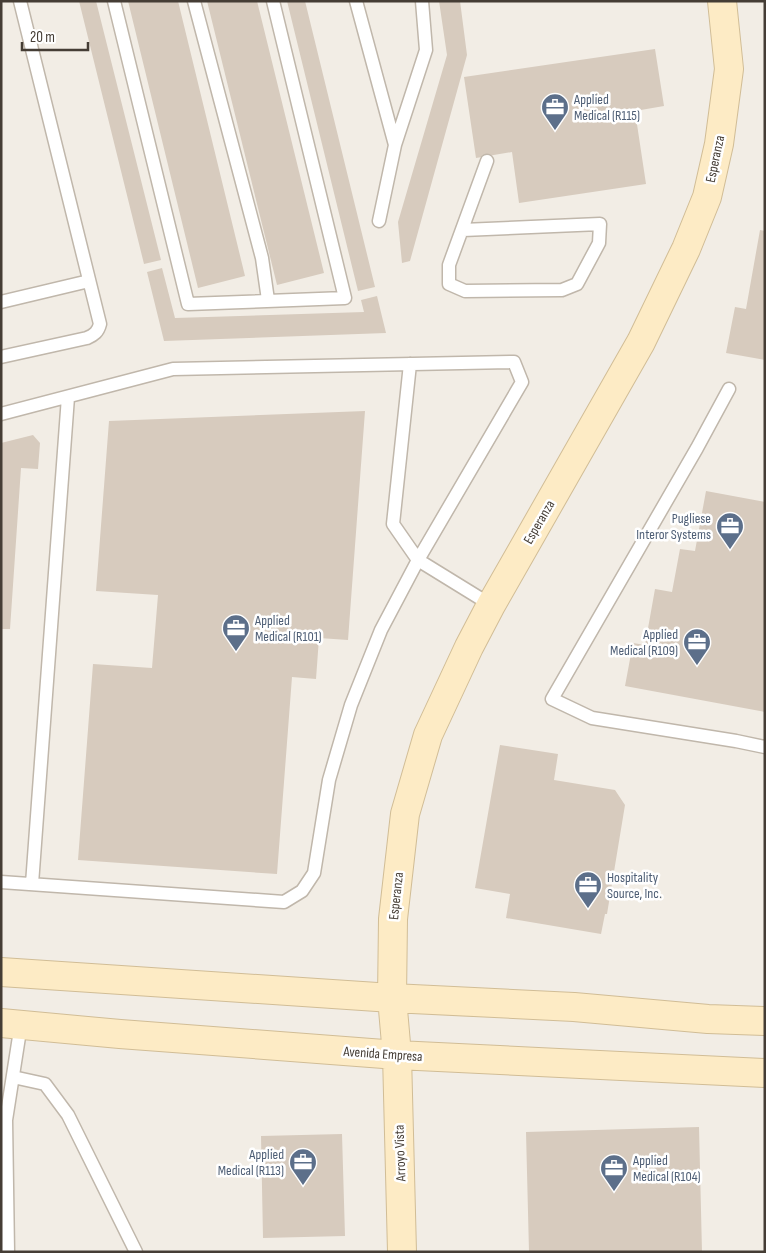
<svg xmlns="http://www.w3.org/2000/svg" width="766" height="1253" font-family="'Sofia Sans Condensed',sans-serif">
<rect width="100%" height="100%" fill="#f2ede5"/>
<!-- building -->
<path fill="#d7cbbe" d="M79 1H96L161 260 144 264Z
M128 1H178L245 276 198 288Z
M207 1H257L324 273 277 285Z
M287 1H305L375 287 358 291Z
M439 1H460L467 55 410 261 402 263 398 222 447 55Z
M655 49 664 106 635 111 646 184 519 203 512 152 476 158 464 77Z
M760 230 765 231V360L726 353 735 307 746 309Z
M162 268 175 318 364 312 361 300 377 296 386 333 164 341 147 272Z
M365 411 348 640 319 638 316 679 292 677 277 874 78 860 93 664 152 668 158 595 96 591 109 421Z
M33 435 40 443 38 469 21 468 10 629H1V443Z
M706 491 765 502V712L625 686 633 643 645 645 655 589 672 592 680 549 695 551Z
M500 745 558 754 554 780 615 790 625 805 607 914H605L601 934 506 918 510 894 475 888Z
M699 1127 702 1252H529L526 1132Z
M342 1134 345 1236 263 1238 261 1136Z"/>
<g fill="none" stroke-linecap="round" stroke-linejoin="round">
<!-- lane casing -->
<g stroke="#c0b7ab" stroke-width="15">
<path id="lane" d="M114 1 188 304 345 298 273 1
M194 1 262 258 268 300
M356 1 395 145
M379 221 395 145 426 50 422 1
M463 230 600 224 599 243 577 284 562 290 465 291 449 284V265L487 161
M1 302 89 281
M1 357 87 338C94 335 98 332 100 324L20 1
M410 364 393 524 418 560 491 605
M729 389 697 448 552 699 592 718 736 741 765 747
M1 414 173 369 514 362 522 382 418 560 381 630 351 705 329 780 314 873 302 891 284 902 1 882
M32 884 68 397
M13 1077 45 1084 68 1115 136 1252
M8 1252 6 1120 21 1024"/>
</g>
<!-- secondary casing -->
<g stroke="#d1bd96" stroke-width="30">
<path id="secondary" d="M1 972 392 998 574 1007 708 1019 765 1021
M1 1023 120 1034 397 1055 765 1073
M402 1252 397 1055 392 998 393 919 405 814 428 735 469 647 491 605 641 342 686 249 707 197 719 144 729 69 722 1"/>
</g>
<!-- lane -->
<use href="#lane" stroke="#fff" stroke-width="12"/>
<!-- secondary -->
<use href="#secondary" stroke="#fdebc5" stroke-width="28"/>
</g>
<!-- icons -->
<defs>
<g id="office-pin" transform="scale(1.4375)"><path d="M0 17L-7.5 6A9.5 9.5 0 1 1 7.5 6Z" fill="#5c6f8a" stroke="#fff"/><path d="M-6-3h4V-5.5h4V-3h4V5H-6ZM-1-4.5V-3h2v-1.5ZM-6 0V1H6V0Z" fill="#fff"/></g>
</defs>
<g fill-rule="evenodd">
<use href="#office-pin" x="555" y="107"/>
<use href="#office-pin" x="730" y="526"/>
<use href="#office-pin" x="236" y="628"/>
<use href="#office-pin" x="697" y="642"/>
<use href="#office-pin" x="588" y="885"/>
<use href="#office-pin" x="303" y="1162"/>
<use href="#office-pin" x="614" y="1168"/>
</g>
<g text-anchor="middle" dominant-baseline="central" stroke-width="5" stroke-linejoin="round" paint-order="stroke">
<!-- service labels -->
<g font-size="14" fill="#4e5e75" stroke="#fff" text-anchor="start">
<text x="574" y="99">Applied<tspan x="574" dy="16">Medical (R115)</tspan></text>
<text x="711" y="518" text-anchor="end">Pugliese<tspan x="711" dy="16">Interor Systems</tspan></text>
<text x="255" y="620">Applied<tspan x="255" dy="16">Medical (R101)</tspan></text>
<text x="678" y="634" text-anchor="end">Applied<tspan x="678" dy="16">Medical (R109)</tspan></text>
<text x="607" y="877">Hospitality<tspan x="607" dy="16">Source, Inc.</tspan></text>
<text x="284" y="1154" text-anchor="end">Applied<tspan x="284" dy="16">Medical (R113)</tspan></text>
<text x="633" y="1160">Applied<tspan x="633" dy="16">Medical (R104)</tspan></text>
</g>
<!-- street labels -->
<g font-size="14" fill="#453d35" stroke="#fff">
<text transform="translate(715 159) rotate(-78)">Esperanza</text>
<text transform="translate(539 522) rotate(-60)">Esperanza</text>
<text transform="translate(396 896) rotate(-84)">Esperanza</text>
<text transform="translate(383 1054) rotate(4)">Avenida Empresa</text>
<text transform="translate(400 1153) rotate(-92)">Arroyo Vista</text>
</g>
</g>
<!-- border -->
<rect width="766" height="1253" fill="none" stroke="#453d35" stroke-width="5"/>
<!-- scale -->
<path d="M22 42v8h66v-8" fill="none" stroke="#453d35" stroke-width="2.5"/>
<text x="30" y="42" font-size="15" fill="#453d35" stroke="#ffffff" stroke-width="4" paint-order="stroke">20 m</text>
</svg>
